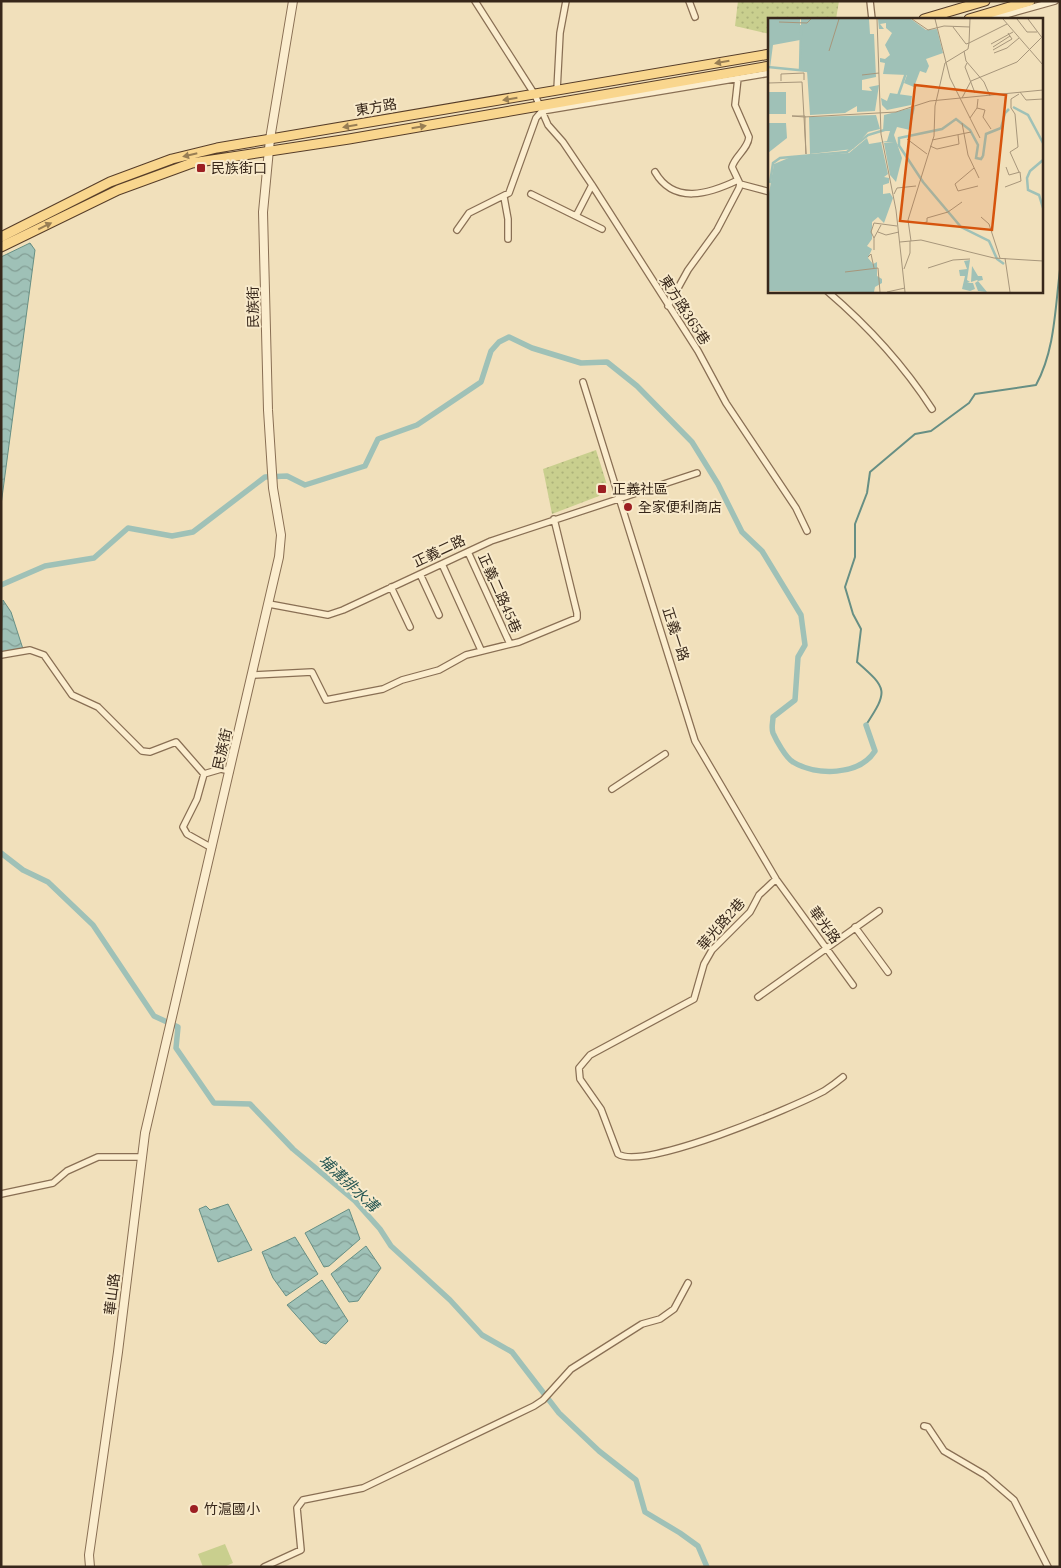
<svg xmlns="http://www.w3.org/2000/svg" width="1061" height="1568" font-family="Lora,'Noto Sans TC',serif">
<defs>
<pattern id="park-dots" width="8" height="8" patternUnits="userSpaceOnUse" patternTransform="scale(1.25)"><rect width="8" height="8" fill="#c9cf8e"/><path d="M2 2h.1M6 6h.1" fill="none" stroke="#adb27a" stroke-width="1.8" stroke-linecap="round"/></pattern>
<pattern id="water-waves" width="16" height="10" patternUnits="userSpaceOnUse" patternTransform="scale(1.25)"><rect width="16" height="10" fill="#9fc1b7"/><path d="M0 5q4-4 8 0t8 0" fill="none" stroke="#829d94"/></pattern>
</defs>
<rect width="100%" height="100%" fill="#f1e0bb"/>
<!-- park -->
<path fill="url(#park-dots)" d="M738 1H839L836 19H770V34L735 26Z
M596 450 607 485 599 496 552 514 543 469Z"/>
<!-- garden -->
<path fill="#c9cf8e" d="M225 1544 233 1563 224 1567H203L198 1554Z"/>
<!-- water -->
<path fill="url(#water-waves)" stroke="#678f84" d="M30 243 35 250 1 505V257Z
M3 600 11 612 23 649 1 652Z
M228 1204 252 1250 218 1262 199 1209 206 1206 210 1210Z
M349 1209 360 1239 329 1266 324 1267 305 1233Z
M295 1237 318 1274 286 1296 273 1278 262 1252Z
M366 1246 381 1268 358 1301 349 1302 331 1274Z
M322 1280 348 1321 326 1344 320 1342 287 1305Z"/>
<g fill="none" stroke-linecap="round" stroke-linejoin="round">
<!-- stream -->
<path stroke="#678f84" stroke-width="2" d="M866 725C888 691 888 689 857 662L861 629 853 614 845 587 855 557V524L867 493 870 472 915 434 931 431 969 403 975 394 1036 385C1055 350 1055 309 1060 270"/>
<!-- canal -->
<path stroke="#9fc1b7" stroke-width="5.5" d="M1 585 45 566 94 558 128 528 172 536 193 532 265 477 287 476 305 485 365 466 378 439 417 425 481 382 491 351 499 342 509 337 532 348 581 363 607 362 637 386 692 442 718 484 742 532 762 551 801 615 805 645 798 657 795 700 773 717C773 722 771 728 773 733 776 740 786 758 793 762 816 776 859 776 875 751L866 725
M1 853 23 870 48 882 93 925 154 1016 178 1027 176 1048 214 1103 250 1104 293 1149 355 1201 380 1229 391 1246 450 1300 482 1335 512 1352 559 1413 599 1451 636 1480 645 1512 680 1533 698 1546 707 1567"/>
<!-- minor casing -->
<g stroke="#896f54" stroke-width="8">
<path id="minor" d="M475 1 535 95 548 125 563 142 592 185 698 351 726 403 796 508 807 531
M689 1 695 17
M870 1 872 19
M991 19 1055 1
M557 90 560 33 566 1
M655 172C674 205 709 194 738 180
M740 184 770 192
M531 194 602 229
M504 197 508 219V239
M576 216 592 185
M457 230 469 213 509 193 536 118 542 111 770 73
M827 291C868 326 903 364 932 409
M668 306 688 270 717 230 739 188 740 184 732 167C735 156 748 149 749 137L735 105 738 78
M583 382 695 741 776 879 853 985
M468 552 510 644
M442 564 481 650
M420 574 439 615
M391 587 410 627
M269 604 328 615 343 610 491 541 697 473
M1 655 30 650 44 655 72 695 98 707 142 751 150 752 176 742 204 774 221 769 230 771
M252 675 312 672 326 700 383 689 402 680 439 670 466 655 519 642 577 618V613L554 519
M204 774 197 799 183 827 187 834 212 848
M612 789 665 754
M776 879 759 895 750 912 712 950 704 964 694 999 590 1055 579 1068 580 1079 601 1109 618 1154C644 1171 794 1107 824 1091 830 1087 837 1082 843 1077
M855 927 888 972
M758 997 879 911
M1 1194 53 1183 67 1171 98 1157H141
M924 1426 928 1427 944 1451 985 1475 1014 1500 1048 1567
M264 1567 301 1550 297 1508 303 1500 363 1488 534 1406 543 1400 571 1369 642 1324 660 1319 674 1309 688 1283"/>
</g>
<!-- tertiary casing -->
<g stroke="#896f54" stroke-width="10">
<path id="tertiary" d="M90 1567 89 1555 118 1352 145 1133 279 557 281 535 273 488 268 410 263 212 270 139 293 1"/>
</g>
<!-- primary casing -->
<g stroke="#563d29" stroke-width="11">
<path id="primary" d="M924 19 985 1
M969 19 1030 1
M1 237 110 182 172 159 217 148 770 54
M1 247 118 190 192 163 349 139 770 66"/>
</g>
<!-- minor -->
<use href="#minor" stroke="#fbedce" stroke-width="5.5"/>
<!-- tertiary -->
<use href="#tertiary" stroke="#fbedce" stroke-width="8"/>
<!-- primary -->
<use href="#primary" stroke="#f9d68e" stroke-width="9"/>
</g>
<!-- one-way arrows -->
<defs><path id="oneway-solid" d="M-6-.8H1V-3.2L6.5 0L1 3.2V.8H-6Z" transform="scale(1.25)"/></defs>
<g fill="#987e54">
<use href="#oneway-solid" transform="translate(722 62) rotate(170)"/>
<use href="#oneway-solid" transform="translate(510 99) rotate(171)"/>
<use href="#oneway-solid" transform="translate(350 126) rotate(170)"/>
<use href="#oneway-solid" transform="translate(419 127) rotate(-10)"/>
<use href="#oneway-solid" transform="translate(190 155) rotate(167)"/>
<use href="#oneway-solid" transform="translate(45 226) rotate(-26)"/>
</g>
<!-- markers -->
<g fill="#9c1f22" stroke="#f8eacb" stroke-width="2">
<rect x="196" y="163" width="10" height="10" rx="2.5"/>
<rect x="597" y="484" width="10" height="10" rx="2.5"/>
<circle cx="628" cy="507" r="5"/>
<circle cx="194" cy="1509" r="5"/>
</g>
<g text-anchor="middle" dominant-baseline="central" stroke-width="4" stroke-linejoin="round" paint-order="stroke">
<!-- street labels -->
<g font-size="14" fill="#37271a" stroke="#f8eacb">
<text transform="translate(376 107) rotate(-10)">東方路</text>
<text transform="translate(253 307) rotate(-91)">民族街</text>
<text transform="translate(685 310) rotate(57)">東方路365巷</text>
<text transform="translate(439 551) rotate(-25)">正義二路</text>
<text transform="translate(500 593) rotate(66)">正義二路45巷</text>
<text transform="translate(676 634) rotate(72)">正義一路</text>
<text transform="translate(222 749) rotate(-77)">民族街</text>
<text transform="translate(721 924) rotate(-49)">華光路2巷</text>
<text transform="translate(825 925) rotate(54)">華光路</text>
<text transform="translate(112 1294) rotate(-83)">華山路</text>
</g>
<!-- poi labels -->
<g font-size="14" fill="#37271a" stroke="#f8eacb" text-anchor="start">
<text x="211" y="168">民族街口</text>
<text x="612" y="489">正義社區</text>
<text x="638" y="507">全家便利商店</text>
<text x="204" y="1509">竹滬國小</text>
</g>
<!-- water labels -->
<g font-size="15" font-style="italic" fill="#285854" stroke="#f8eacb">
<text transform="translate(349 1183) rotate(43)">埔溝排水溝</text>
</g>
</g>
<!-- overview -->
<g transform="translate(768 18)">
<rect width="275" height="275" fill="#f1e0bb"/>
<path d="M0 1H32V22L5 27 2 50ZM33 1H101L102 16H106L108 59 94 62V72L104 73 101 69 111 67 107 93 89 94V88L77 95 42 97 39 53H33ZM110 1H143L158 12 169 11 175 35 158 41 161 48 158 55 152 53 146 69 136 65 139 57 115 56 117 45 112 44V40L117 41 122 37 117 27 124 15 118 10V5L112 6 116 11H111ZM0 74H18V96H0ZM122 75 144 78 143 87 119 92 114 87 113 80 119 83ZM147 89 142 112 129 109 126 117 134 140 128 164 122 157 116 125H126L113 124 120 156 116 159 121 160V165L115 167V176L122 175 125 180 116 205 110 199 104 204V221L99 228 104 231 100 240 105 246 109 244V258L114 261V265L107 269 106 274 1 273 0 181 6 146 23 139 81 135 99 120 101 126 119 123 122 113H115L116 97ZM108 97 112 111 100 114 85 131 42 136 41 99ZM0 105H18L19 120 0 135ZM202 242 199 262 202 264 199 265H205L207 271 202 273 194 271 197 258H192L191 252 199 251 196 243ZM204 248 210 258H214L215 262 210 263 219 274 210 273 207 265 210 263 209 262 203 264Z" fill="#9fc1b7"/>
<path fill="none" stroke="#9fc1b7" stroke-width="2.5" d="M0 49 40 53M32 53 33 7M130 78 138 55M245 89 260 97 275 125M130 126 155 164 193 209 221 223 229 241 236 246M131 127V120L174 111 188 101 202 112 210 127 208 140 213 141 215 138M215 138 218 116 233 110 237 95 241 91M275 142 262 153 259 160 260 172 271 177 275 190M2 165 5 145 12 140 79 134 100 117 123 110"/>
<path fill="none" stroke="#a7967b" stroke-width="1" d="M109 1 113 116 128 192 137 274M144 1 160 12 176 8 202 9M167 1 182 60 212 120M235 1 275 47M249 1 259 14H269M260 1 275 21M11 4 39 5 43 1M185 9 198 26 201 25 202 1M223 26 245 14M225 29 242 18M225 32 244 21 240 15M61 33 71 1M196 33 198 43 216 64 222 78M226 35 239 30 251 20M199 45 197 49 207 75M94 57 111 55M13 63V56L36 55V62M0 65 34 64 36 99 128 94 162 83 275 72M252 74 258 82 275 81M194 80 203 63 249 44 273 20M209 90 217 92 215 99 223 111M37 98V110L38 136 36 99 24 98ZM202 100 209 90 210 81M194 105 200 137 211 160M139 121 159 136M164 122 203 114M162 128 169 131 191 126 190 117M206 150 187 166 190 173 210 168M251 154 242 134 250 129 247 96 243 90V81L251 76M237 169 253 163 252 154 241 157 238 149M126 176 129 170 148 168M213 199 221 206 232 240M154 205 159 204V200L180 194 194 184M110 214 118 217 131 214M106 220 103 214 106 205 129 208M143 223 140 202 166 118 167 88 177 45 200 31 201 25 239 6M132 224 153 222 226 240 275 243M106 232V220L113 207M100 239 103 236 106 250M237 240 242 274M160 250 185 242 202 241M136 251 142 235V223M77 254 110 250 112 274M119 274 137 270"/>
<path fill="#d6540d" fill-opacity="0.15" stroke="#d6540d" stroke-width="2.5" d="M147 67 238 77 224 212 132 203Z"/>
<rect width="275" height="275" fill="none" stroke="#37271a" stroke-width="2.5"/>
</g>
<!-- border -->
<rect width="1061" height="1568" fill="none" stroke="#37271a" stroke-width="5"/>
</svg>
